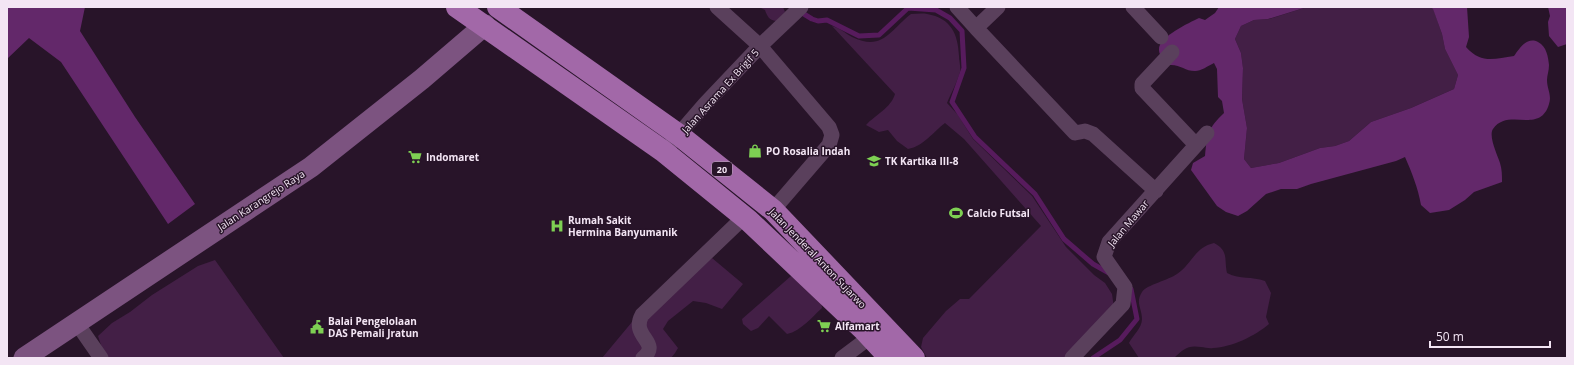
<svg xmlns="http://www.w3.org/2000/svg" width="1574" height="365" font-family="'Open Sans',sans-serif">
<rect width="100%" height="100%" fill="#281429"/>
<!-- green -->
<path fill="#431f46" d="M759 7H783L785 12 776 21C769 20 767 16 765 10Z
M1307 7H1431L1433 8 1442 34 1445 49 1458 75 1454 89 1411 108 1371 122 1349 141 1335 146 1320 148 1279 163 1251 168 1244 159 1247 128 1242 99 1243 68 1241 53 1235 39 1241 26 1254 20 1269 19Z
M911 14C916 14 922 13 927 14 951 18 958 34 959 56 959 61 961 67 960 72 957 83 951 93 947 103L958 115 973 139 1032 196 1066 247 1094 275 1105 283 1112 294 1114 308 1067 358H927L921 347 923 338 946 311 960 299H969L1041 226 964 139 945 123C933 132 924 146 908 149L897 141 888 130 879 132 866 125C875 115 891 108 895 94L832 26C840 28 845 33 852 37 883 52 890 30 911 14Z
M1214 243C1229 251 1224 259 1227 273 1241 280 1251 276 1265 281L1271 293 1266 317 1269 324C1255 336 1232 347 1213 348 1209 349 1205 347 1201 347 1187 345 1184 349 1174 358H1139L1129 343C1133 335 1142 328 1142 319 1142 308 1135 303 1142 292 1146 285 1169 280 1177 274 1192 264 1195 247 1214 243Z
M712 258 743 284 722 309 706 303 693 301 668 321 663 329 678 348 675 353 671 358H602L632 322Z
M215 260 284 358H108L103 351 98 336 112 323 130 312 152 295 198 266Z
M791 276 821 299 822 308C812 317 801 331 787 334L769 316 758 328 751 331 743 324 742 319Z"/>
<!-- forest -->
<path fill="#63286a" d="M7 7H85L80 31 135 117 195 204 168 224 61 62 29 38 7 59Z
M1219 7H1307L1268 19 1254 20 1241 26 1235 39 1241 53 1243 68 1242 99 1247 128 1244 159 1251 168 1279 163 1320 148 1335 146 1349 141 1371 122 1411 108 1454 89 1458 75 1445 49 1442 34 1433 9 1431 7H1467L1469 37 1466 47C1481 64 1494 59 1514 56 1519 49 1527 36 1538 42 1547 47 1548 57 1549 65 1549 71 1547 75 1547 80 1547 89 1552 95 1549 104 1540 135 1508 107 1493 129 1488 136 1498 156 1500 163 1502 169 1502 176 1502 182L1474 192 1465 200 1449 210 1430 213 1421 205C1418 188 1412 173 1405 157L1396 161 1311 184 1297 189H1281L1266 194 1247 211 1238 216 1226 212 1217 206 1191 170 1193 163 1205 156C1207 134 1208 128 1224 113L1222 101 1218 97 1217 69 1214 63C1208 66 1201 71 1195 71 1185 71 1180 64 1169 65 1165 61 1159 56 1159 50 1158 37 1189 23 1199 18L1205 20 1215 13Z
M1548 7H1567V44L1558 47 1549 36 1548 22 1550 16Z"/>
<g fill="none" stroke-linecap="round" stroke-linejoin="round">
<!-- stream -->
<path stroke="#571b5d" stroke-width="5" d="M799 11 812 19 818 21 827 20 859 36 879 35 908 8 936 10 950 18 962 31 964 68 952 102 975 137 1035 194 1064 239 1093 264 1109 273
M1093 358 1120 340 1137 319 1131 289"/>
<!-- minor -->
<path stroke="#5a405c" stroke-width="15" d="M717 7 760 46 829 127 832 135 829 145 773 210
M957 7 976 28 998 7
M1133 7 1161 37
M976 28 1075 133 1085 131 1093 134 1156 191
M1172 52 1142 84V88L1196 145
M673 141 705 104 760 46 801 7
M76 322 101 358
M643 358C662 342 630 337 642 315L744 217
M842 358 870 337
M1072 358 1123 304 1125 287 1104 257 1109 242 1207 133"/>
<!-- secondary -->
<path stroke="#7c5380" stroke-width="21" d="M24 358 311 167 422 79 485 25"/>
<!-- trunk -->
<path stroke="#a268a8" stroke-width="22" d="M457 7 663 151 748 220 864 330 890 358
M498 7 679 135 773 210 914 358"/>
</g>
<!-- icons -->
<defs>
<g id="shop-bare" transform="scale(1.08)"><path d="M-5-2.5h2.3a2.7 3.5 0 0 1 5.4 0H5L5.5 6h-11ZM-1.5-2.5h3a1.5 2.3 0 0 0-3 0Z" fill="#7ed053" stroke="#281429" stroke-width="2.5" paint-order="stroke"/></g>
<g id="supermarket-bare" transform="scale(1.08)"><path d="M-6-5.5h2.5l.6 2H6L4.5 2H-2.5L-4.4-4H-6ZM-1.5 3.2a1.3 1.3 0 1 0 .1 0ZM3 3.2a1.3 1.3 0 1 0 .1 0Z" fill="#7ed053" stroke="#281429" stroke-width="2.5" paint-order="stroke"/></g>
<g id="school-bare" transform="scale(1.08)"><path d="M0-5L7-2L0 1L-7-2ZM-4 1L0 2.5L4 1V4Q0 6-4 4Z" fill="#7ed053" stroke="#281429" stroke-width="2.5" paint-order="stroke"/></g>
<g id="stadium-bare" transform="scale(1.08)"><path d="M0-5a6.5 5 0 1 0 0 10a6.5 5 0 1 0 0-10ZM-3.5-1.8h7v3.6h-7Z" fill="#7ed053" stroke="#281429" stroke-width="2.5" paint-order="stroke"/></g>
<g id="hospital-bare" transform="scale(1.08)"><path d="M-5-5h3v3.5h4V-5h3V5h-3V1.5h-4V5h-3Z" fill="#7ed053" stroke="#281429" stroke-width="2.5" paint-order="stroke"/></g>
<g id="civic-bare" transform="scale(1.08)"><path d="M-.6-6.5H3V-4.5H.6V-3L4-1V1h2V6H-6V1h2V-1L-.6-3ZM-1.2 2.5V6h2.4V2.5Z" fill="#7ed053" stroke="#281429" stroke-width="2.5" paint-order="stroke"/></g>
</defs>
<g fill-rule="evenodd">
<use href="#shop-bare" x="755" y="151"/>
<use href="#supermarket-bare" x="415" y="157"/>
<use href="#school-bare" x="874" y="161"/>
<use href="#stadium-bare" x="956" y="213"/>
<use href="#hospital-bare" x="557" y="226"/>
<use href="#supermarket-bare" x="824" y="326"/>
<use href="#civic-bare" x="317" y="327"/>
</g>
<g text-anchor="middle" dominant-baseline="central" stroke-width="3" stroke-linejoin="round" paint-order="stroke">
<!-- shield labels -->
<rect fill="#281429" stroke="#b6a6b7" stroke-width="1" x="712" y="162" width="20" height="14" rx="3"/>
<g font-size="9" font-weight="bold" fill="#f3e5f4">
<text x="722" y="169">20</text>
</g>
<!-- street labels -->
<g font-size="10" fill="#f3e5f4" stroke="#281429">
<text transform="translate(720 91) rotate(-48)">Jalan Asrama Ex Brigif 5</text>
<text transform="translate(261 200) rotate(-33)">Jalan Karangrejo Raya</text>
<text transform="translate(1128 223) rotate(-50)">Jalan Mawar</text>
<text transform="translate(818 258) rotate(46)">Jalan Jenderal Anton Sujarwo</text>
</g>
<!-- poi labels -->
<g font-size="10" font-weight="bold" fill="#f3e5f4" stroke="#281429" text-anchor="start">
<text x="766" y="151">PO Rosalia Indah</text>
<text x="426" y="157">Indomaret</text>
<text x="885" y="161">TK Kartika III-8</text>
<text x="967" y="213">Calcio Futsal</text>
<text x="568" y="220">Rumah Sakit<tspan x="568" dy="12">Hermina Banyumanik</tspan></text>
<text x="328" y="321">Balai Pengelolaan<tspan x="328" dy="12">DAS Pemali Jratun</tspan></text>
<text x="835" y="326">Alfamart</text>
</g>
</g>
<!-- border -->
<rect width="1574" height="365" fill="none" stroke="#f3e5f4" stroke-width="16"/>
<!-- scale -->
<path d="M1430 341v6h120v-6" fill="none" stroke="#f3e5f4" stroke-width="2"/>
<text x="1436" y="341" font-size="12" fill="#f3e5f4" stroke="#281429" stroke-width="3" paint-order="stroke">50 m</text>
</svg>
